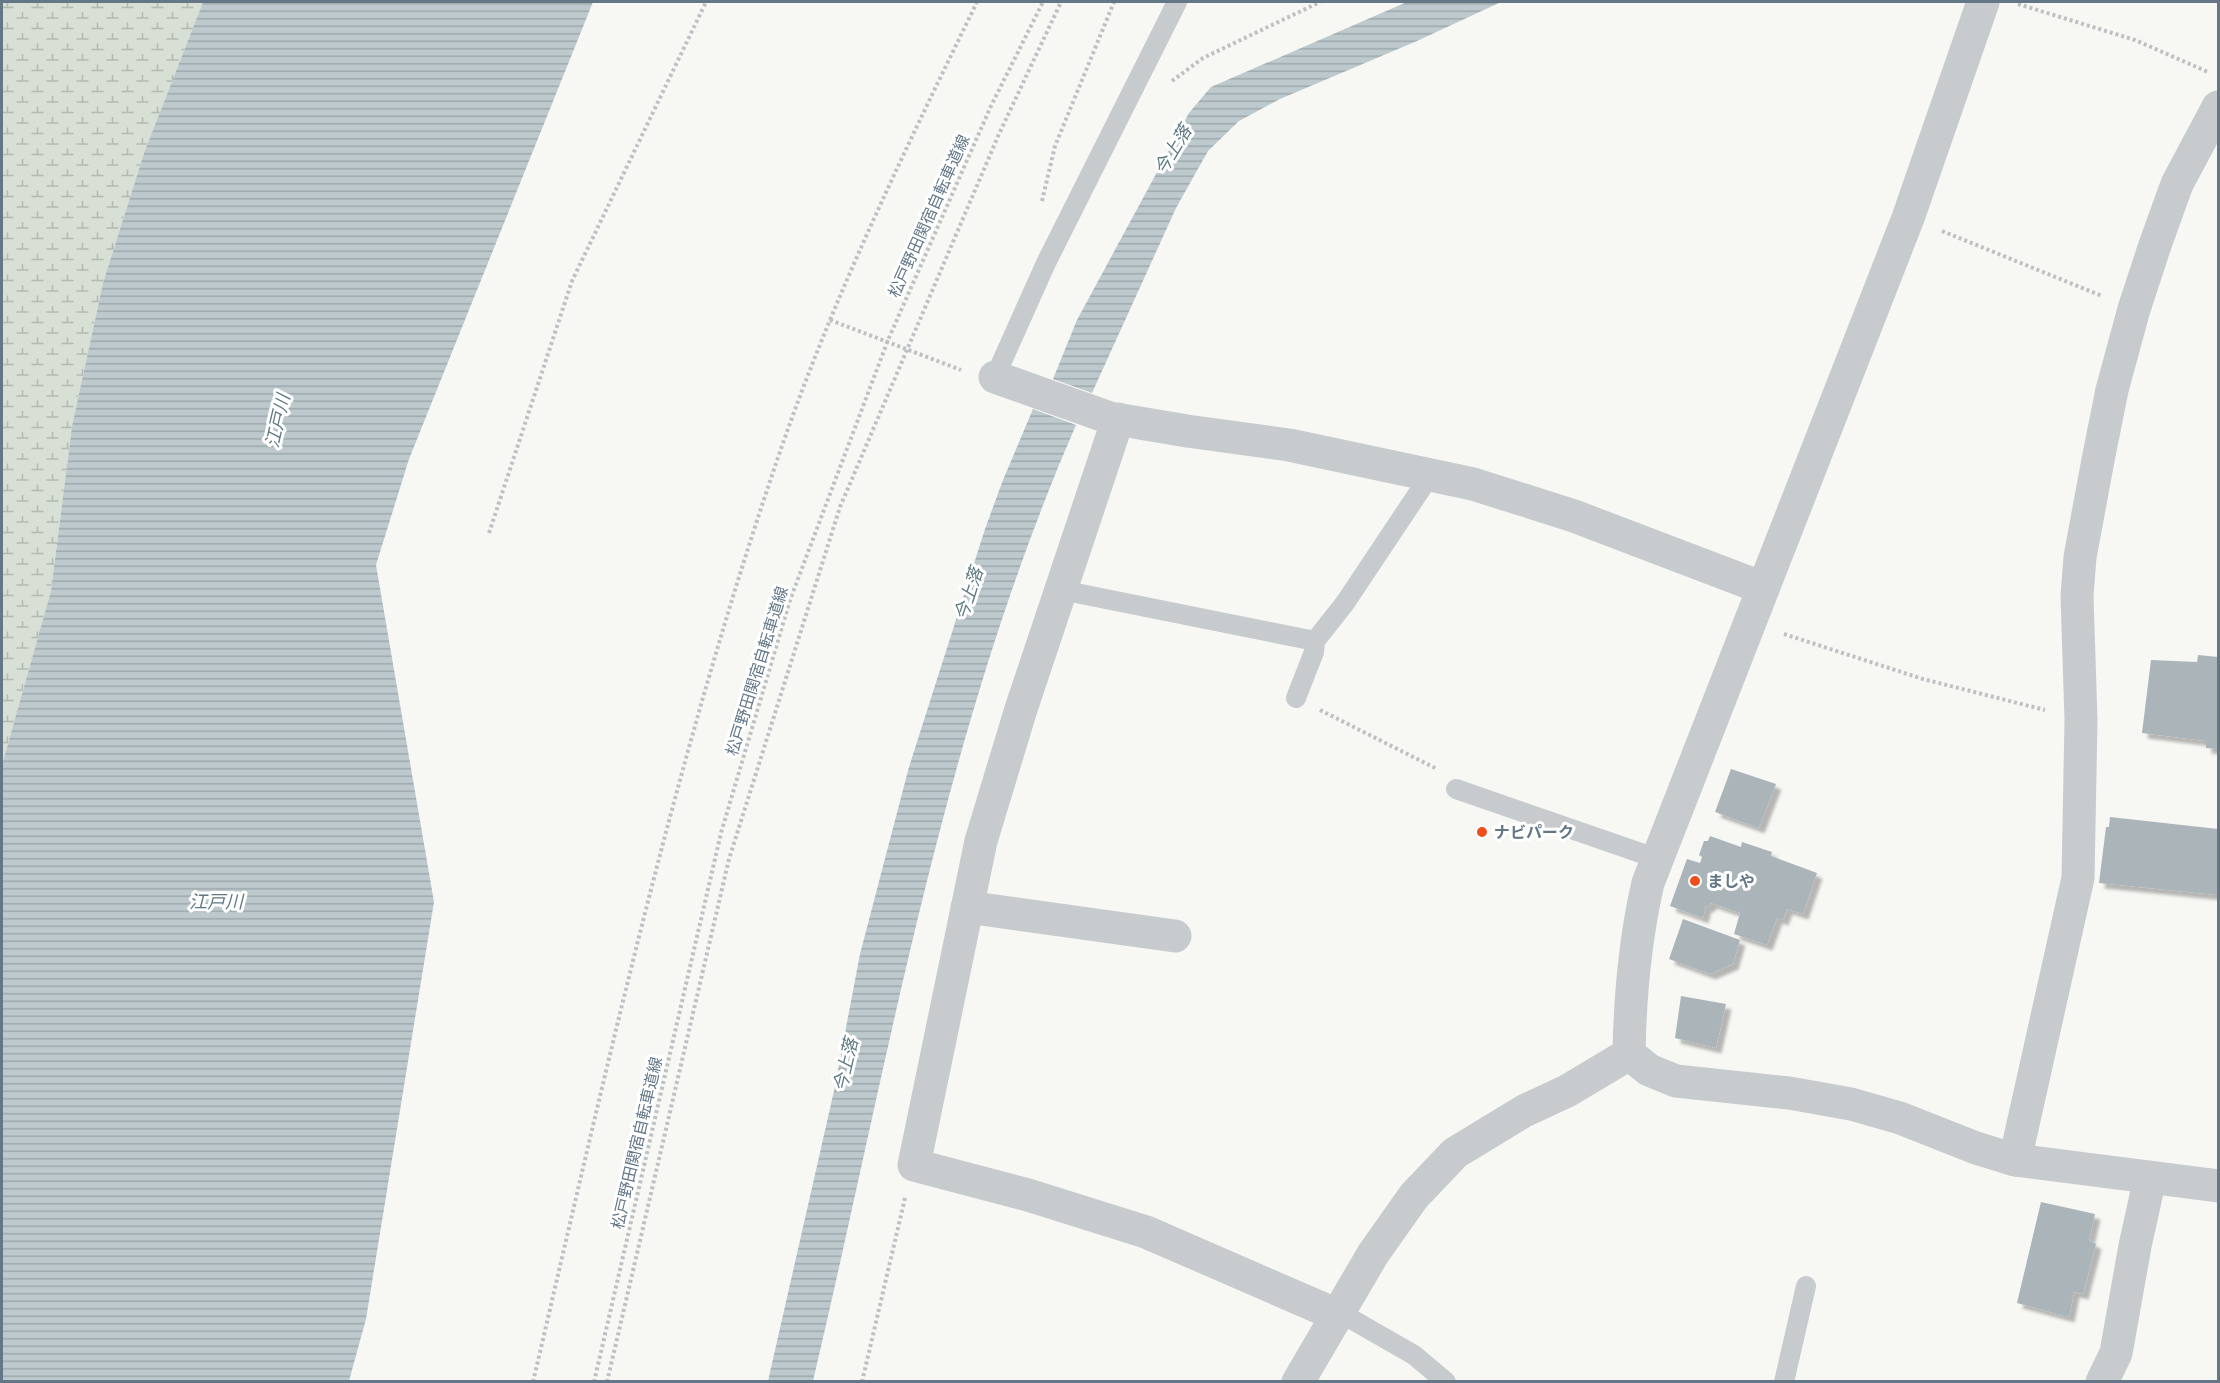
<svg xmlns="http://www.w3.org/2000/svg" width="2220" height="1383" font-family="'Fira Sans','Noto Sans JP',sans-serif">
<defs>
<pattern id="wetland-marsh" width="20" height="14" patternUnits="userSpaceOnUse" patternTransform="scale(1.5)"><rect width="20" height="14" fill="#d8e0d5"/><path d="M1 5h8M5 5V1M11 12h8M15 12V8" fill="none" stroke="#b3bab2"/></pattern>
<pattern id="water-rules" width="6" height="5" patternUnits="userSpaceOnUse" patternTransform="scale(1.5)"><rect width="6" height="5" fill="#bdc9cd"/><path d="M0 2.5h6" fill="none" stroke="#9da8ac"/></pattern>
<filter id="shadow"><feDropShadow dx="5.5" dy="5.5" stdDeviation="1.5" flood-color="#0004"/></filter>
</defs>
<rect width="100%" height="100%" fill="#f7f7f4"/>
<!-- wetland -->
<path fill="url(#wetland-marsh)" d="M2 2H203L144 153 103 283 72 426 51 591 2 765Z"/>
<!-- water -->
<path fill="url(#water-rules)" d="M203 2H593L409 459 376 565 434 902 366 1319 349 1381H2V765L51 591 72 426 103 283 144 153Z
M1407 2H1501L1417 41 1280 99 1239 121 1208 151 1176 208 1092 393 1053 379 1077 320 1189 113 1211 87Z
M1033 409 1076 425C943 730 889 1059 813 1381H768L834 1091 860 954 909 767 985 529 1003 480Z"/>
<!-- building -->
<path fill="#abb4b9" filter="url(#shadow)" d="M2198 655 2218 657V749L2206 748V741L2142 733 2151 660 2197 662Z
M1731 769 1776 784 1759 828 1715 812Z
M2110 817 2218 829V895L2099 883 2106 827H2109Z
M1710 836 1741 847 1742 842 1772 852 1771 856 1817 873 1803 914 1787 909 1783 920 1777 918 1767 945 1734 934 1740 913 1711 903 1709 907 1706 906 1703 918 1670 906 1687 859 1700 863 1702 857 1699 855 1704 841H1708Z
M1683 919 1740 940 1733 964 1710 974 1669 959Z
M1681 996 1726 1004 1716 1048 1675 1038Z
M2041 1202 2095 1214 2089 1240 2096 1244 2083 1294 2074 1292 2069 1317 2017 1303Z"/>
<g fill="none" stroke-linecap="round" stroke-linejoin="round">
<!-- path -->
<path stroke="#bec1c3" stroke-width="4" stroke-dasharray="3 3" stroke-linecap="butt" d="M2018 4 2135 40 2208 72
M1172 81 1203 58 1320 2
M1042 201 1055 146 1114 2
M1942 231 2102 296
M830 320 961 370
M489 533 572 281 706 2
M1784 634 1923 679 2045 710
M1320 710 1437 769
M533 1382C607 1066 677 750 783 443 836 291 907 146 977 2
M594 1382 721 833 790 600 888 340 991 106 1043 2
M607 1382 729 859 840 507 999 134 1061 2
M862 1382 905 1198"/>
<!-- service -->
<path stroke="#c7cbce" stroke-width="20" d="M995 377 1046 263 1177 2
M1061 590 1315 641 1345 603 1431 474
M1296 698 1314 652 1315 641
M1456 789 1658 859
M1339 1312 1414 1355 1446 1382
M1784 1382 1806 1286"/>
<!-- minor -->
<path stroke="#c7cbce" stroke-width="33" d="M995 377 1110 418 1187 431 1289 445 1473 484 1574 516 1763 588
M1118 419 1021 709 981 841 914 1165 1028 1195 1146 1232 1337 1315
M967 907 1175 936
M2015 1160 2078 878 2081 720 2077 596 2080 557 2098 460 2112 390 2134 309 2155 245 2177 184 2218 107
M2102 1382 2116 1353 2135 1246 2150 1178"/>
<!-- tertiary -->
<path stroke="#c7cbce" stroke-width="33" d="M1629 1054C1630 996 1635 939 1648 883L1908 218 1983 2
M1629 1054 1649 1070 1676 1081 1789 1093 1851 1104 1900 1118 1976 1148 2015 1160 2218 1186
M1298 1382 1373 1254 1414 1196 1455 1153 1524 1111 1567 1091 1629 1054"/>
</g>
<!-- markers -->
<g fill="#f04d1c" stroke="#fff" stroke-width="2">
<circle cx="1482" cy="832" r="6"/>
<circle cx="1695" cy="881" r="6"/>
</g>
<g text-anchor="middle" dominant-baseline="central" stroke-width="6" stroke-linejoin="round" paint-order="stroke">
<!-- street labels -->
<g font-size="16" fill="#647787" stroke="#fff">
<text transform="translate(929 216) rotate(-66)">松戸野田関宿自転車道線</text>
<text transform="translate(757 671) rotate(-73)">松戸野田関宿自転車道線</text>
<text transform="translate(637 1143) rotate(-77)">松戸野田関宿自転車道線</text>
</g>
<!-- poi labels -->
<g font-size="16" font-weight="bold" fill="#647787" stroke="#fff" text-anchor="start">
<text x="1494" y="832">ナビパーク</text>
<text x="1707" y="881">ましや</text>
</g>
<!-- water labels -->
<g font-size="18" font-style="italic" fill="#5f7a83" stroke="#fff">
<text transform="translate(1173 150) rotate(-59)">今上落</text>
<text transform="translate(278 421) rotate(-77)">江戸川</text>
<text transform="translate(969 594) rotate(-72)">今上落</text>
<text x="216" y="902">江戸川</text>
<text transform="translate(846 1065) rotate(-77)">今上落</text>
</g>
</g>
<!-- border -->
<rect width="2220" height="1383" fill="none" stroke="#647787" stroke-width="6"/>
</svg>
